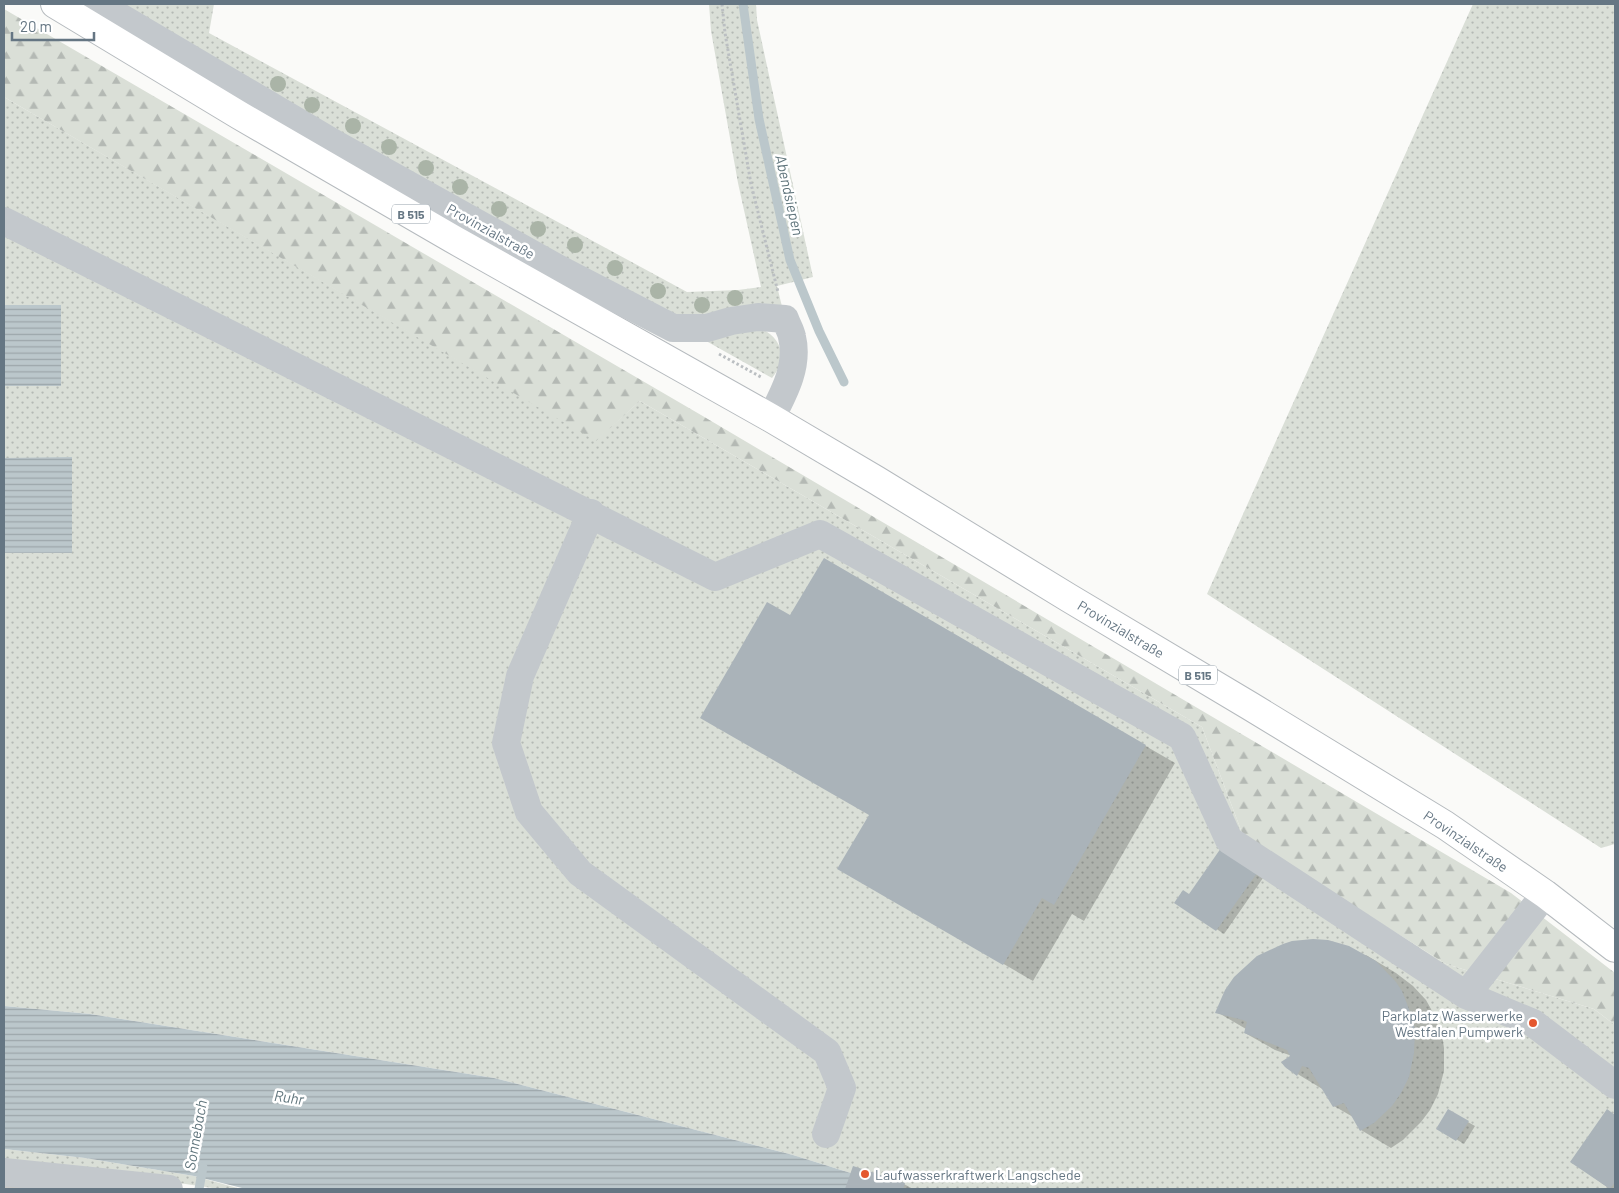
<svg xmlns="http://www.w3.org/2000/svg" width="1619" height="1193" font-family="Barlow,sans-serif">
<defs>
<pattern id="grass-dots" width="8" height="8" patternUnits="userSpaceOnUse" patternTransform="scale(1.25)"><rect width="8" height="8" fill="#dadfd7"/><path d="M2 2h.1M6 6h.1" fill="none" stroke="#b4b9b4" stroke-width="1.8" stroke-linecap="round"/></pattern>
<pattern id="forest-firs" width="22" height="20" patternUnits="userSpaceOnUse" patternTransform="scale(1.25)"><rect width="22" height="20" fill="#dadfd7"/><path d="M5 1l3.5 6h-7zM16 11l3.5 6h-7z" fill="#b4b9b4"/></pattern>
<pattern id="water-rules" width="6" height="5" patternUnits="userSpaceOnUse" patternTransform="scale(1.25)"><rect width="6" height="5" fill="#bbc7cb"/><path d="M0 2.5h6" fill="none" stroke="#9ca6aa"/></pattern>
</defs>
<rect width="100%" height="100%" fill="#fafaf8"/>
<!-- grass -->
<path fill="url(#grass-dots)" d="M98 4H214L209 33 687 292 738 290 761 287 738 183 711 31 709 4H756L757 20 813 277 777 286 785 319 673 328Z
M1473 4H1615V844L1601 848 1207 594Z
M4 97 596 440 640 401 1202 727 1244 838 1446 964 1594 1009 1615 1025V1189H902L793 1155 494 1078 90 1014 4 1006V553L72 552V458H4V386L61 385V305H4Z
M762 329C783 339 787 360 772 378L699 337Z
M4 1149 85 1158 194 1176 241 1189H219L179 1183 4 1164Z"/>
<!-- forest -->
<path fill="url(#forest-firs)" d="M4 9 701 415 1511 893 1615 973V1025L1594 1009 1446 964 1244 838 1202 727 640 401 596 441 4 97Z"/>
<!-- water -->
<path fill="url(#water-rules)" d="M4 305H61V386H4Z
M72 457V553H4V458Z
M4 1006 90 1014 494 1078 793 1155 902 1189H246L194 1176 85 1158 4 1149Z"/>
<!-- shadow -->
<path fill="#0003" d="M824 560 1175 763 1084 921 1072 914 1033 981 839 869 871 815 791 617Z
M1221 850 1263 878 1224 934 1176 902 1190 895Z
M1366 955 1396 973 1413 986 1426 1000 1431 1009 1442 1035 1444 1048V1071L1438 1094 1430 1110 1421 1122 1403 1140 1391 1148 1361 1130 1353 1117 1334 1106 1324 1090 1286 1067 1292 1056 1275 1050 1245 1033 1246 1029 1217 1012Z
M1448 1111 1475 1126 1464 1144 1438 1128Z
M1607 1111 1615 1115V1189H1610L1572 1162Z
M854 1167 904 1184 913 1189H846Z
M4 1184 46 1189H4Z"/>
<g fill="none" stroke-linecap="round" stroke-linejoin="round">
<!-- stream -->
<path stroke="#bbc7cb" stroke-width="9" d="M743 4 759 119 790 260 819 331 844 382
M199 1189 203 1167"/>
</g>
<!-- building -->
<path fill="#aab3b9" d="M824 558 1146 745 1054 905 1042 898 1003 965 837 869 869 815 700 718 767 602 790 615Z
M1221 848 1257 873 1216 931 1174 903 1183 890 1189 894Z
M1313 939 1328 940 1349 946 1376 961 1396 982 1402 991 1412 1017 1415 1030 1414 1053 1409 1077 1401 1093 1392 1106 1374 1123 1360 1131 1344 1103 1333 1107 1309 1068 1302 1066 1297 1076 1285 1067 1281 1062 1290 1056 1287 1050 1244 1033 1247 1022 1243 1020 1215 1013 1225 990 1234 977 1257 956 1283 944 1292 941Z
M1448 1109 1469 1121 1456 1141 1436 1129Z
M1607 1109 1615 1115V1182L1610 1189 1570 1162Z
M853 1166 905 1183 903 1189H845Z"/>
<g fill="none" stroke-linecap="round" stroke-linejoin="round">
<!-- major casing -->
<g stroke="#b5babe" stroke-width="30">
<path id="major" d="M55 4 239 115 453 239 771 418 876 480 1069 598 1250 706 1445 825 1545 894 1615 948"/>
</g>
<!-- path -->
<path stroke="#bbbfc2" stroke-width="3" stroke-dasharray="2.5 2.5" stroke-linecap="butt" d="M722 4 725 33 751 184 778 292
M719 354 761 377"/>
<!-- minor -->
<path stroke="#c3c8cc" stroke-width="28" d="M98 4 337 145 559 269 673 328H707L731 321 758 317 785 319C787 325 791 331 792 337 799 366 784 393 771 418
M4 221 715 577 820 534 1182 737 1229 840 1466 995 1533 1023 1615 1085
M591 513 520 676 506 743 529 812 580 873 827 1052 842 1088 826 1134
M1466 995 1545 894
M4 1172 169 1189"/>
<!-- major -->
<use href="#major" stroke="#fff" stroke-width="28"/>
</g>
<!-- trees -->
<g fill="#aab4a7">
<circle cx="278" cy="84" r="8"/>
<circle cx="312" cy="105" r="8"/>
<circle cx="353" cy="126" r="8"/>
<circle cx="389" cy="147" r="8"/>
<circle cx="426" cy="168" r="8"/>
<circle cx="460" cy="187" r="8"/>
<circle cx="499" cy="209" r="8"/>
<circle cx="538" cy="229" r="8"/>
<circle cx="575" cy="245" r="8"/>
<circle cx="615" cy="268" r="8"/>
<circle cx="658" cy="291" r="8"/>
<circle cx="735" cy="298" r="8"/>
<circle cx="702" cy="305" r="8"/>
</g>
<!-- markers -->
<g fill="#e4572e" stroke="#fff" stroke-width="2">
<circle cx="1533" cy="1023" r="5"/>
<circle cx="865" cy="1174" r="5"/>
</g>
<g text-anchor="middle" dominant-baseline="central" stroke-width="5" stroke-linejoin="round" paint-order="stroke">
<!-- shield labels -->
<g fill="#fff" stroke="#939fa8" stroke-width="1">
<rect x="392" y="204.5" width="38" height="19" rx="4"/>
<rect x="1179" y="665.5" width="38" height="19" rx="4"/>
</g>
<g font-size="12" font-weight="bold" fill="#657683">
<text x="411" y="214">B 515</text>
<text x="1198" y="675">B 515</text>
</g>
<!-- street labels -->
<g font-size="14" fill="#657683" stroke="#fff">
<text transform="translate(491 231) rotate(29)">Provinzialstraße</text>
<text transform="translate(1121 629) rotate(31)">Provinzialstraße</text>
<text transform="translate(1466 841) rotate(34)">Provinzialstraße</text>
</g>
<!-- poi labels -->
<g font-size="14" fill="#657683" stroke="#fff" text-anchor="end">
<text x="1523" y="1015">Parkplatz Wasserwerke<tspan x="1523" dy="16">Westfalen Pumpwerk</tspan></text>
<text x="875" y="1174" text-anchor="start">Laufwasserkraftwerk Langschede</text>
</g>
<!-- water labels -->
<g font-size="15" font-style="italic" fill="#60757c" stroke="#fff">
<text transform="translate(790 195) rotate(77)">Abendsiepen</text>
<text transform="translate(289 1097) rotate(8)">Ruhr</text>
<text transform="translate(195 1135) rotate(-80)">Sonnebach</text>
</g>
</g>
<!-- border -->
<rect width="1619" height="1193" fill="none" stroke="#657683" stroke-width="10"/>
<!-- scale -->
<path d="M12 32v8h82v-8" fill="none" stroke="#657683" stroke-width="2.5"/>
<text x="20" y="32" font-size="15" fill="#657683" stroke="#ffffff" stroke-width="4" paint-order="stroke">20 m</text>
</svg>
